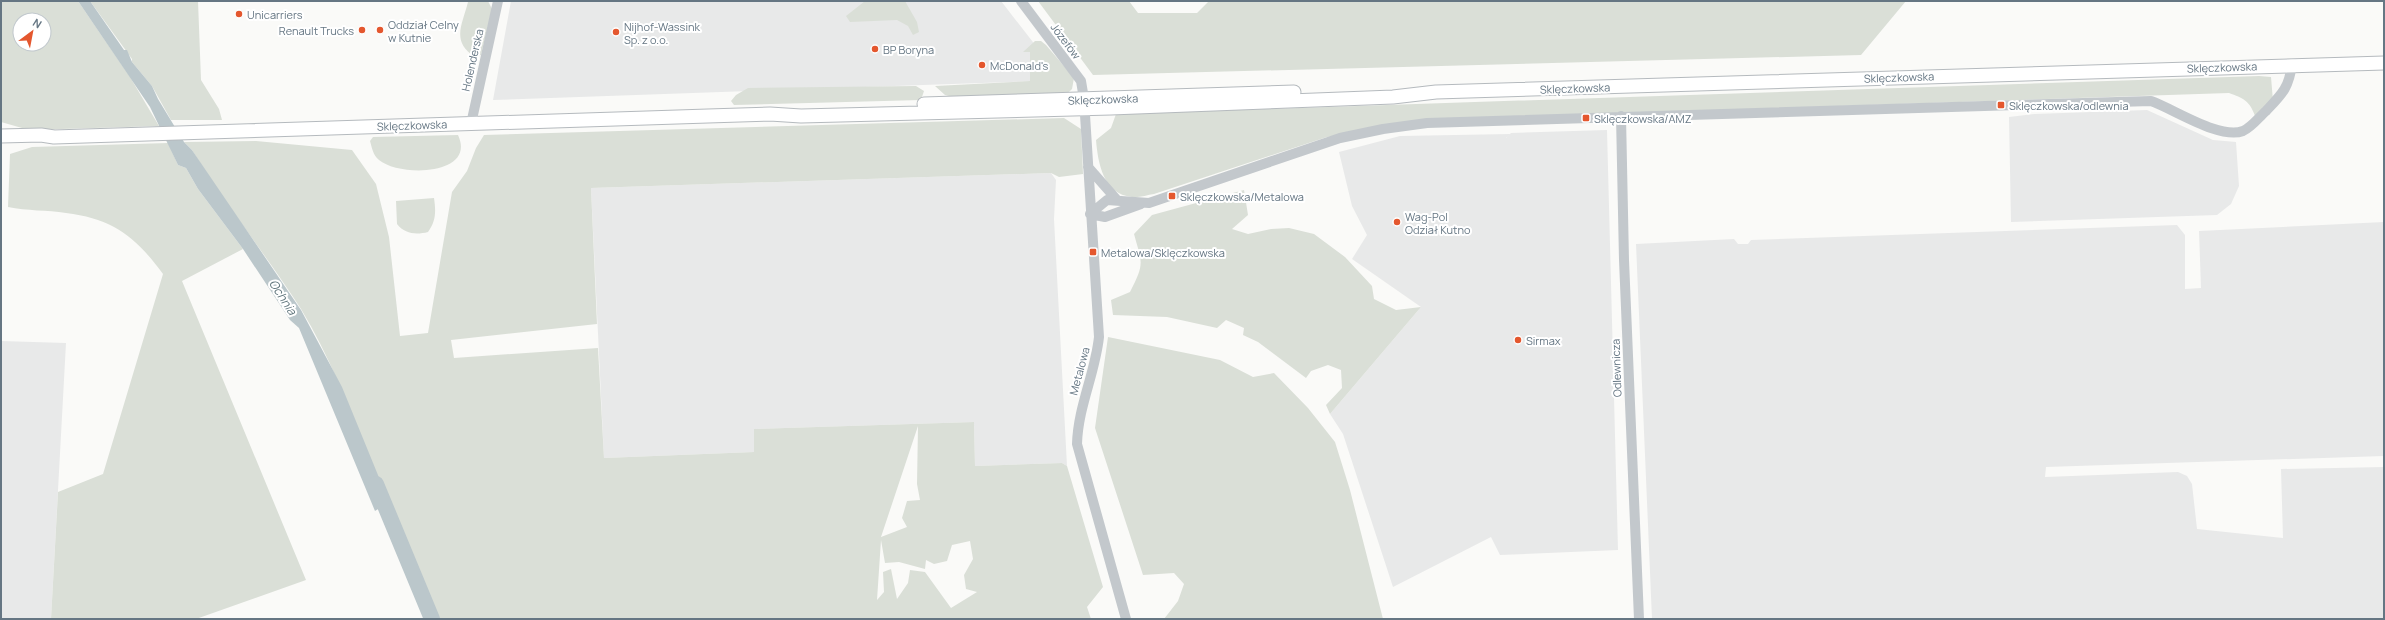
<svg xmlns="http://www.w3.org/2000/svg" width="2385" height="620" font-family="Manrope,sans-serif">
<rect width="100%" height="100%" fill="#fafaf8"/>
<!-- built -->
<path fill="#e8e9e9" d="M511 1H1001L1060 77 1066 80 493 100Z
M2147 110 2213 140 2236 142 2239 186 2231 204 2217 215 2011 222 2009 117 2035 114Z
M1607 130 1618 550 1500 555 1491 537 1393 587 1343 434 1330 414 1421 307 1352 259 1367 235 1352 206 1339 152 1400 136 1510 134 1506 138 1511 133Z
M1051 173 1056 180 1054 219 1067 466 1062 463 975 466 974 422 754 429V452L604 458 591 188Z
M2384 222V456L2046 467 2045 477 2178 472 2187 476 2192 484 2197 529 2283 538 2281 469 2384 467V619H1652L1636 244 1734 239 1738 244H1748L1751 240 2177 225 2185 235V289L2201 288 2199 231Z
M1 341 66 343 51 619H1Z"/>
<!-- green -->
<path fill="#dadfd7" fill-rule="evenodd" d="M1 1H78L130 77 159 126 29 130 1 122ZM20 20H44V44H20Z
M90 1H198L201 80 219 109 222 120H171L152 86 132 62V59Z
M471 1H488L492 9 481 55 475 57C451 41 462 26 468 2Z
M865 1H905L917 22 919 32 913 35 908 26 897 20 850 22 846 16Z
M1038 1H1129L1138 13H1197L1209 1H1906L1861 55 1093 75Z
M1035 41H1041L1046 45 1074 78 1072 89 1068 93 953 97 945 95 935 86 1030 81V52H1023Z
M2259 76 2271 77 2273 101 2255 116C2250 101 2243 98 2229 93L1510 117 1327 137 1154 194C1147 195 1139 198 1132 197 1103 194 1098 163 1096 140L1111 128 1116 114Z
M916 86 924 91 921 100 734 105 731 101 736 95 748 88Z
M1064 118 1081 129 1083 174 1059 177 1051 173 591 188 597 324 451 340 454 358 598 348 604 458 754 452V429L974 422 975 466 1062 463 1067 466 1103 587 1087 607 1091 619H435C416 562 392 509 368 454 348 405 329 355 301 309 266 255 226 205 192 150L184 142 256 141 352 150 376 184 389 237 400 336 428 333 452 192 467 171 476 148 484 135ZM918 426 917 484 920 500 907 501 902 518 907 527 881 537ZM881 540 885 563 899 562 925 569 926 560 934 564 947 561 952 545 970 541 973 559 964 575 966 589 977 592 951 608 925 572 910 570 908 583 897 599 891 569 883 572 884 592 877 600Z
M458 135C477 176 399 177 379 160 373 155 372 148 370 141L373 137Z
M168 143 178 165 186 168 198 189 243 249 182 281 306 580 196 619H51L58 492 103 474 163 274C135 236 113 219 66 213 47 210 27 211 8 207L10 154 32 147Z
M1244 190 1248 215 1232 229 1248 234 1271 229 1289 228 1314 234 1345 257 1372 286 1374 299 1396 310 1421 307 1330 414 1326 405 1342 388 1341 370 1328 365 1311 371 1306 378 1258 342 1243 335 1244 328 1226 320 1217 328 1167 317 1113 315 1111 300 1130 292C1145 263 1142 263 1134 234L1152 215Z
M434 198C436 212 436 221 428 232 416 235 405 234 397 224L396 201Z
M1108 337 1220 360 1253 377 1274 373 1308 408 1335 442 1350 490 1383 619H1164L1178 601 1184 584 1174 573 1143 575 1095 428Z"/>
<!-- water -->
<path fill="#bbc7cb" d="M78 1H90L124 50H127L132 62 152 86 158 99 184 142 192 150 301 310 342 387 389 502 375 511 299 328 290 320 243 249 198 189 186 168 178 165 150 107Z"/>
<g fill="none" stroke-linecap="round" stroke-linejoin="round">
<!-- river -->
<path stroke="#bbc7cb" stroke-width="16" d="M376 484 432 619"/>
<!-- major casing -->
<g stroke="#b5babe" stroke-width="15">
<path id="major" d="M924 104 1294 92
M1 136 41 135 54 137 708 116 770 114 801 116 1111 108 1393 97 1436 92 2384 63"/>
</g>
<!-- minor -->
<path stroke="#c3c8cc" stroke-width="10" d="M1021 1 1081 81 1084 99 1099 337C1095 374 1078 407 1077 444L1126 619
M1621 116 1624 260 1639 619
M471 124 498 1
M1088 167 1117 200
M1090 214 1107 200 1149 203 1340 138 1383 129 1427 123 2151 101C2174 109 2220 140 2243 131 2252 127 2259 117 2266 111 2282 94 2289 88 2292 64
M1090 214 1105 217 1141 204"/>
<!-- major -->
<use href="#major" stroke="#fff" stroke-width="13"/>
</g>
<!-- markers -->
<g fill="#e4572e" stroke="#fff" stroke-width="1.5">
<circle cx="239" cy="14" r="4"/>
<circle cx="362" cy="30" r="4"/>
<circle cx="380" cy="30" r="4"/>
<circle cx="616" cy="32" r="4"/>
<circle cx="875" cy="49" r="4"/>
<circle cx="982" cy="65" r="4"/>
<rect x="1997" y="101" width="8" height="8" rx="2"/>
<rect x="1582" y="114" width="8" height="8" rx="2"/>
<rect x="1168" y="192" width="8" height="8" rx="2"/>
<circle cx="1397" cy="222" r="4"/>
<rect x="1089" y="248" width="8" height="8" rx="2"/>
<circle cx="1518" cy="340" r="4"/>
</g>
<g text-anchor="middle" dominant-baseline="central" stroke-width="4" stroke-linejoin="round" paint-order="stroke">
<!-- poi labels -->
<g font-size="11" fill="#657683" stroke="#fff" text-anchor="start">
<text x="247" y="14">Unicarriers</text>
<text x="388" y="24">Oddział Celny<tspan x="388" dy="13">w Kutnie</tspan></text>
<text x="624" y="26">Nijhof-Wassink<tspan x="624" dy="13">Sp. z o.o.</tspan></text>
<text x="354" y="30" text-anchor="end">Renault Trucks</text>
<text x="883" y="49">BP Boryna</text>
<text x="990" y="65">McDonald's</text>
<text x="2009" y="105">Sklęczkowska/odlewnia</text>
<text x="1594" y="118">Sklęczkowska/AMZ</text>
<text x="1180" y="196">Sklęczkowska/Metalowa</text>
<text x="1405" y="216">Wag-Pol<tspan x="1405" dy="13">Odział Kutno</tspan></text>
<text x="1101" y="252">Metalowa/Sklęczkowska</text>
<text x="1526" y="340">Sirmax</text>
</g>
<!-- street labels -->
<g font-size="11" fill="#657683" stroke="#fff">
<text transform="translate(1066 41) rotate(53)">Józefów</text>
<text transform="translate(472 60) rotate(-77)">Holenderska</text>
<text transform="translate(2222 67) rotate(-2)">Sklęczkowska</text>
<text transform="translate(1899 77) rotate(-2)">Sklęczkowska</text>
<text transform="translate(1575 88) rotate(-2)">Sklęczkowska</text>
<text transform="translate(1103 99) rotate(-2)">Sklęczkowska</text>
<text transform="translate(412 125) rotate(-2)">Sklęczkowska</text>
<text transform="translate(1616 368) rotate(-92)">Odlewnicza</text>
<text transform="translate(1079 371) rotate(-75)">Metalowa</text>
</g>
<!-- water labels -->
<g font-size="12" font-style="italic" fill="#60757c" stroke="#fff">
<text transform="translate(283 297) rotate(57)">Ochnia</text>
</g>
</g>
<!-- border -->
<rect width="2385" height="620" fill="none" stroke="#657683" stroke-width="4"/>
<!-- north arrow -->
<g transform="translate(32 32) rotate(32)"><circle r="19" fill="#ffffff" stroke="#c1c8cd"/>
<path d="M0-3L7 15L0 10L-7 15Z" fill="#e4572e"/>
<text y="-6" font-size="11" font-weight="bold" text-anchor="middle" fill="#657683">N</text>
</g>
</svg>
